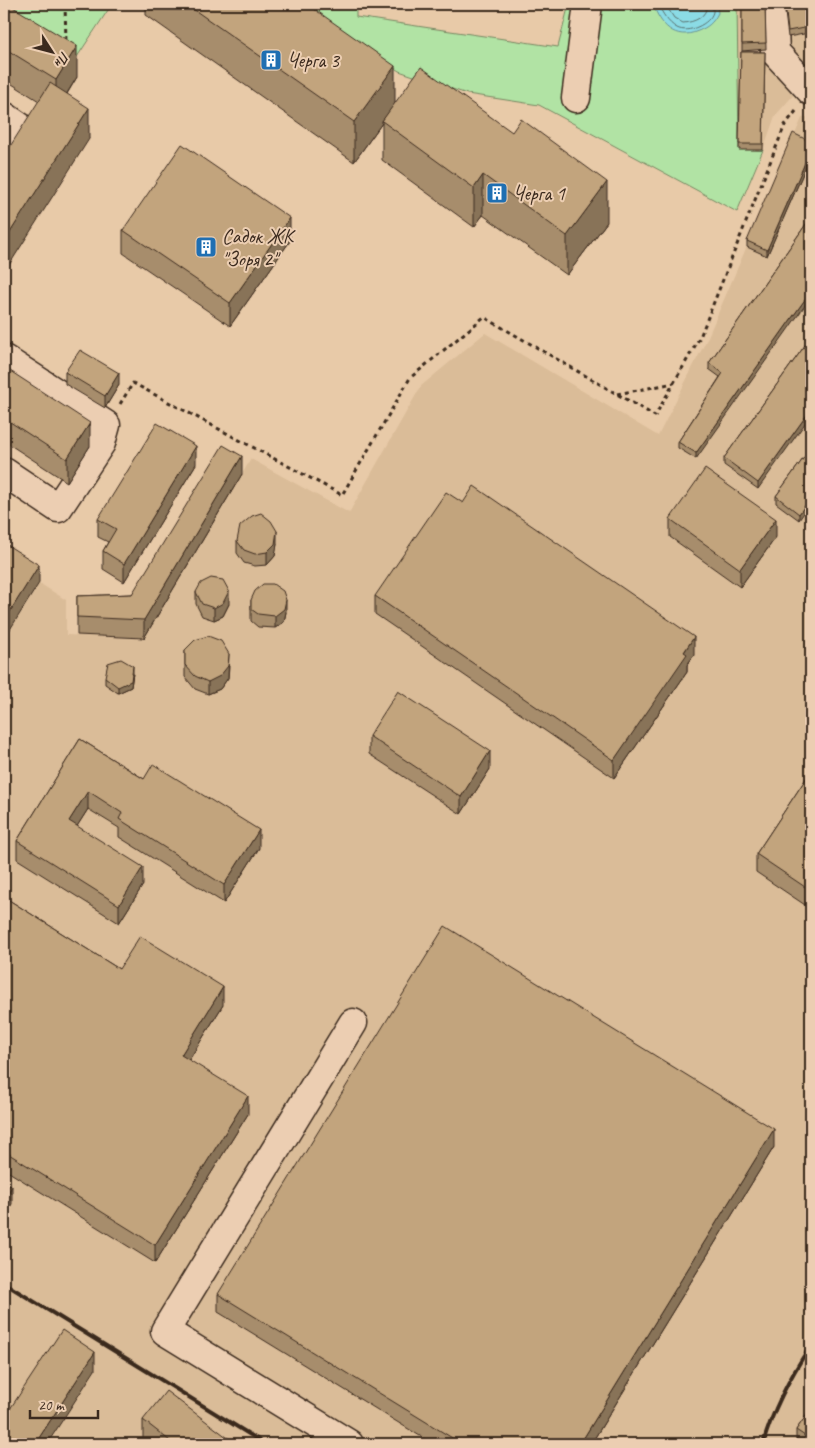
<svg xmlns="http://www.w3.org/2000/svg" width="815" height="1448" font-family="Caveat,sans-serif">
<rect width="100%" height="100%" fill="#e8caa8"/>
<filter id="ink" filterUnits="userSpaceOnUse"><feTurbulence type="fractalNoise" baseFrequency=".02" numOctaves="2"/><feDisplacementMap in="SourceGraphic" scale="10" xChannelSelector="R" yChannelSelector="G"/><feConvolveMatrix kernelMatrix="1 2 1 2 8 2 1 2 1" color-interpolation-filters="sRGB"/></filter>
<g filter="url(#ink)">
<!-- built -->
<path fill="#dabc98" d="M737 4H811V86L804 83 775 116 763 150H739Z
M811 116V1444H4V561L66 600V635L144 638 251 459 349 513 421 386 485 333 658 436 707 339 802 118Z"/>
<!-- green -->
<path fill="#b1e3a4" stroke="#768661" d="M4 4H112L75 60Z
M300 4H356V17L558 47 569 4H653L660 18 718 6 717 4H737L739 149 763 150 737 212 539 105 467 94 399 71Z"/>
<!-- water -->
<path fill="#8bdbe5" stroke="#6b9495" d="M653 4H717L718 13C713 23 708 27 698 31 675 41 660 25 653 4Z"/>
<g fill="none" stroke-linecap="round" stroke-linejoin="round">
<!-- shore -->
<path stroke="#5b716e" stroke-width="1" d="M658 4C662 13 668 23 677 28 688 34 710 24 713 12 713 11 713 5 713 4
M665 4 674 18 683 23C695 22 707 17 707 4"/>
<!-- minor casing -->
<g stroke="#3b2a1e" stroke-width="31">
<path id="minor" d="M773 4 775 52 811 91
M576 98 588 4
M4 116 20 127 4 152
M4 359 106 425 101 443 58 508 4 472
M349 1444 165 1331 353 1023"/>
</g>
<!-- path -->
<path stroke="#3b2a1e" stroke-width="3" stroke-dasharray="4 4" stroke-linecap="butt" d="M65 4 66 43
M617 394 674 383
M120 404 133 383 342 495 410 378 484 317 655 416 700 337 785 125 796 111"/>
<!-- minor -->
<use href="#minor" stroke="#ecceb2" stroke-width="28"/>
<!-- rail -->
<path stroke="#3b2a1e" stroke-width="4" d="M4 1283 265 1444
M763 1444C773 1409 791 1375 811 1345"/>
</g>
<!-- wall -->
<path fill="#a78d6c" stroke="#3b2a1e" d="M4 4 77 77 67 94 89 139 39 101 4 79Z
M146 4H307L395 103 607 222 567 275 483 215 474 227 382 160V123L354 162 146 15Z
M742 4H765L766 49 742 51Z
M784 4H806L809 33 788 37Z
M741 52H765L763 150H739Z
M811 142V155L767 256 747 247V241Z
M811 217 696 459 678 448V442L720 377 709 369V363Z
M123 230 290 241 230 326 123 253Z
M811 337 758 489 724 465V458Z
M4 367 90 446 67 482 4 441Z
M65 372 119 385 105 408 65 384Z
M811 448 799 520 776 503V496Z
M196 464 124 582 103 569V551L108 542 98 537V519Z
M242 474 144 638 77 635V596L132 594Z
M670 519 776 537 740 587 670 537Z
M237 541 277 544 275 556 267 565 255 566 244 563 237 553Z
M196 592 229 604 223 616 214 620 202 616 196 604Z
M375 596 694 655 687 665V672L614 778 375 614Z
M251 600 286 612 284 622 275 628 258 627 251 621Z
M185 650 229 666 228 678 220 689 208 694 195 689 185 677Z
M133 673 131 687 118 693 105 684V677Z
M369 736 490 769 461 814 369 754Z
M80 739 144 779 259 848 224 903 119 837V828L88 809 77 826 143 885 119 923 17 859V841Z
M811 771V909L756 872V854Z
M4 897 119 969 223 1005 189 1060 248 1114 155 1263 4 1169Z
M774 1147 591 1444H433L218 1312V1294Z
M811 1409V1444H796V1430Z
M143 1420 236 1444H150L143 1438Z"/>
<!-- shaded-wall -->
<path fill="#887358" stroke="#3b2a1e" d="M77 46V77L56 111V80Z
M395 66V105L382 121V123L354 162V122Z
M89 108V139L4 273V242Z
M811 149V155L767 256V250Z
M483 175V215L474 227V188Z
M607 182V222L567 275V236Z
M290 218V241L230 326V303Z
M811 291V297L696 459V453Z
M119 373V385L105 408V396Z
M811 409V415L758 489V483Z
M90 423V446L67 482V459Z
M196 446V464L124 582V564Z
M242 456V474L144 638V620Z
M811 497V503L799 520V514Z
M776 519V537L740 587V569Z
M277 531V544L275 556 267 565V552Z
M39 565V583L4 639V621Z
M229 591V604L223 616 214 620V608Z
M286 600V612L284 622 275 628V616Z
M694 637V655L687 665V672L614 778V760Z
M229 654 228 678 220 689 208 694V682Z
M133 666V673L131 687 118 693V687Z
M490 751V769L461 814V797Z
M88 791V809L69 839V821Z
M259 830V848L224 903V885Z
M143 867V885L119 923V905Z
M223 987V1005L181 1073V1055Z
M248 1096V1114L155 1263V1245Z
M774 1129V1147L591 1444H580Z
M12 1186V1204L4 1217V1199Z
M95 1352V1370L47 1444H35Z"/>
<!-- building -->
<path fill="#c2a47d" stroke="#3b2a1e" d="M4 4H8L77 46 56 80 4 48Z
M186 4H307L395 66 354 122Z
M742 4H765L766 43 742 44Z
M785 4H806L809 27 788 31Z
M741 52H765L763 144H739Z
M421 67 512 132 521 119 607 182 567 236 483 175 474 188 382 121Z
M50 83 89 108 4 242V156Z
M793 133 811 142V149L767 250 747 241Z
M182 144 290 218 230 303 123 230Z
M811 217V291L696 453 678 442 723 373 709 363Z
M811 337V409L758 483 724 458Z
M80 350 119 373 105 396 65 372Z
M4 367 90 423 67 459 4 418Z
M157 423 196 446 124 564 103 551 116 529 98 519Z
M223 445 242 456 144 620 77 617V596L132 594Z
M811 448V497L799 514 776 496Z
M705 469 776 519 740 569 670 519Z
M474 486 694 637 684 652 687 654 614 760 375 596 446 492 463 503Z
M261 513 271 521 277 531 275 544 267 552 255 554 244 550 237 541 240 526 252 516Z
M4 543 39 565 4 621Z
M211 578 223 580 229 591 223 603 214 608 202 604 196 592 201 583Z
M263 584H273L283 591 286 600 284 609 275 616 258 614 251 609V600L255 591Z
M208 636 221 641 229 654 228 666 220 676 208 682 195 676 185 665V650L195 640Z
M121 659 133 666 131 681 118 687 105 677 108 663Z
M398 691 490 751 461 797 369 736Z
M80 739 144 779 153 764 259 830 224 885 119 819 122 813 88 791 69 821 143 867 119 905 17 841Z
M811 771V891L756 854Z
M4 897 119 969 140 936 223 987 181 1055 248 1096 155 1245 4 1151Z
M445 926 774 1129 580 1444H462L218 1294Z
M4 1181 12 1186 4 1199Z
M62 1330 95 1352 35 1444H4V1418Z
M166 1391 236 1444H174L143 1420Z
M811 1409V1440L796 1430Z"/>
</g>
<!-- icons -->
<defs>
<g id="building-square" transform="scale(1.125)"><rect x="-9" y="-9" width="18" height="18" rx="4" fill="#1f6fb2" stroke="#ecceb2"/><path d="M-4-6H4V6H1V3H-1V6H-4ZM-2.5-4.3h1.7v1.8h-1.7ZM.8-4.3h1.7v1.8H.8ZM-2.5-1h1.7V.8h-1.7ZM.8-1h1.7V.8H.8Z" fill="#fff"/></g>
</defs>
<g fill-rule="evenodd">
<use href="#building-square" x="271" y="60"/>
<use href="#building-square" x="497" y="193"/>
<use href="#building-square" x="206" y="247"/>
</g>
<g text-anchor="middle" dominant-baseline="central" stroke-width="4" stroke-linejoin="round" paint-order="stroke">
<!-- poi labels -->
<g font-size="20" fill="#3b2a1e" stroke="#ecceb2" text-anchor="start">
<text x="287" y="60">Черга 3</text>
<text x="513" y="193">Черга 1</text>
<text x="222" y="236">Садок ЖК<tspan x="222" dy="23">"Зоря 2"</tspan></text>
</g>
</g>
<!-- margin -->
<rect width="815" height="1448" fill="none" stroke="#ecceb2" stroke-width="20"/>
<rect x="10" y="10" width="795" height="1428" fill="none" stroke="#3b2a1e" stroke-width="2" filter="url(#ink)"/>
<!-- north arrow -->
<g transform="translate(52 52) rotate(126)" stroke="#ecceb2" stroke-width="4" paint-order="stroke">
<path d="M0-4L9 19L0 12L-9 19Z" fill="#3b2a1e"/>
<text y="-8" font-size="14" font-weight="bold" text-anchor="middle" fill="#3b2a1e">Пн</text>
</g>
<!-- scale -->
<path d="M30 1410v8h68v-8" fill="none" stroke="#3b2a1e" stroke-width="2.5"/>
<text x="38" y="1410" font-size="15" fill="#3b2a1e" stroke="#ecceb2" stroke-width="4" paint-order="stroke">20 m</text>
</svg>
